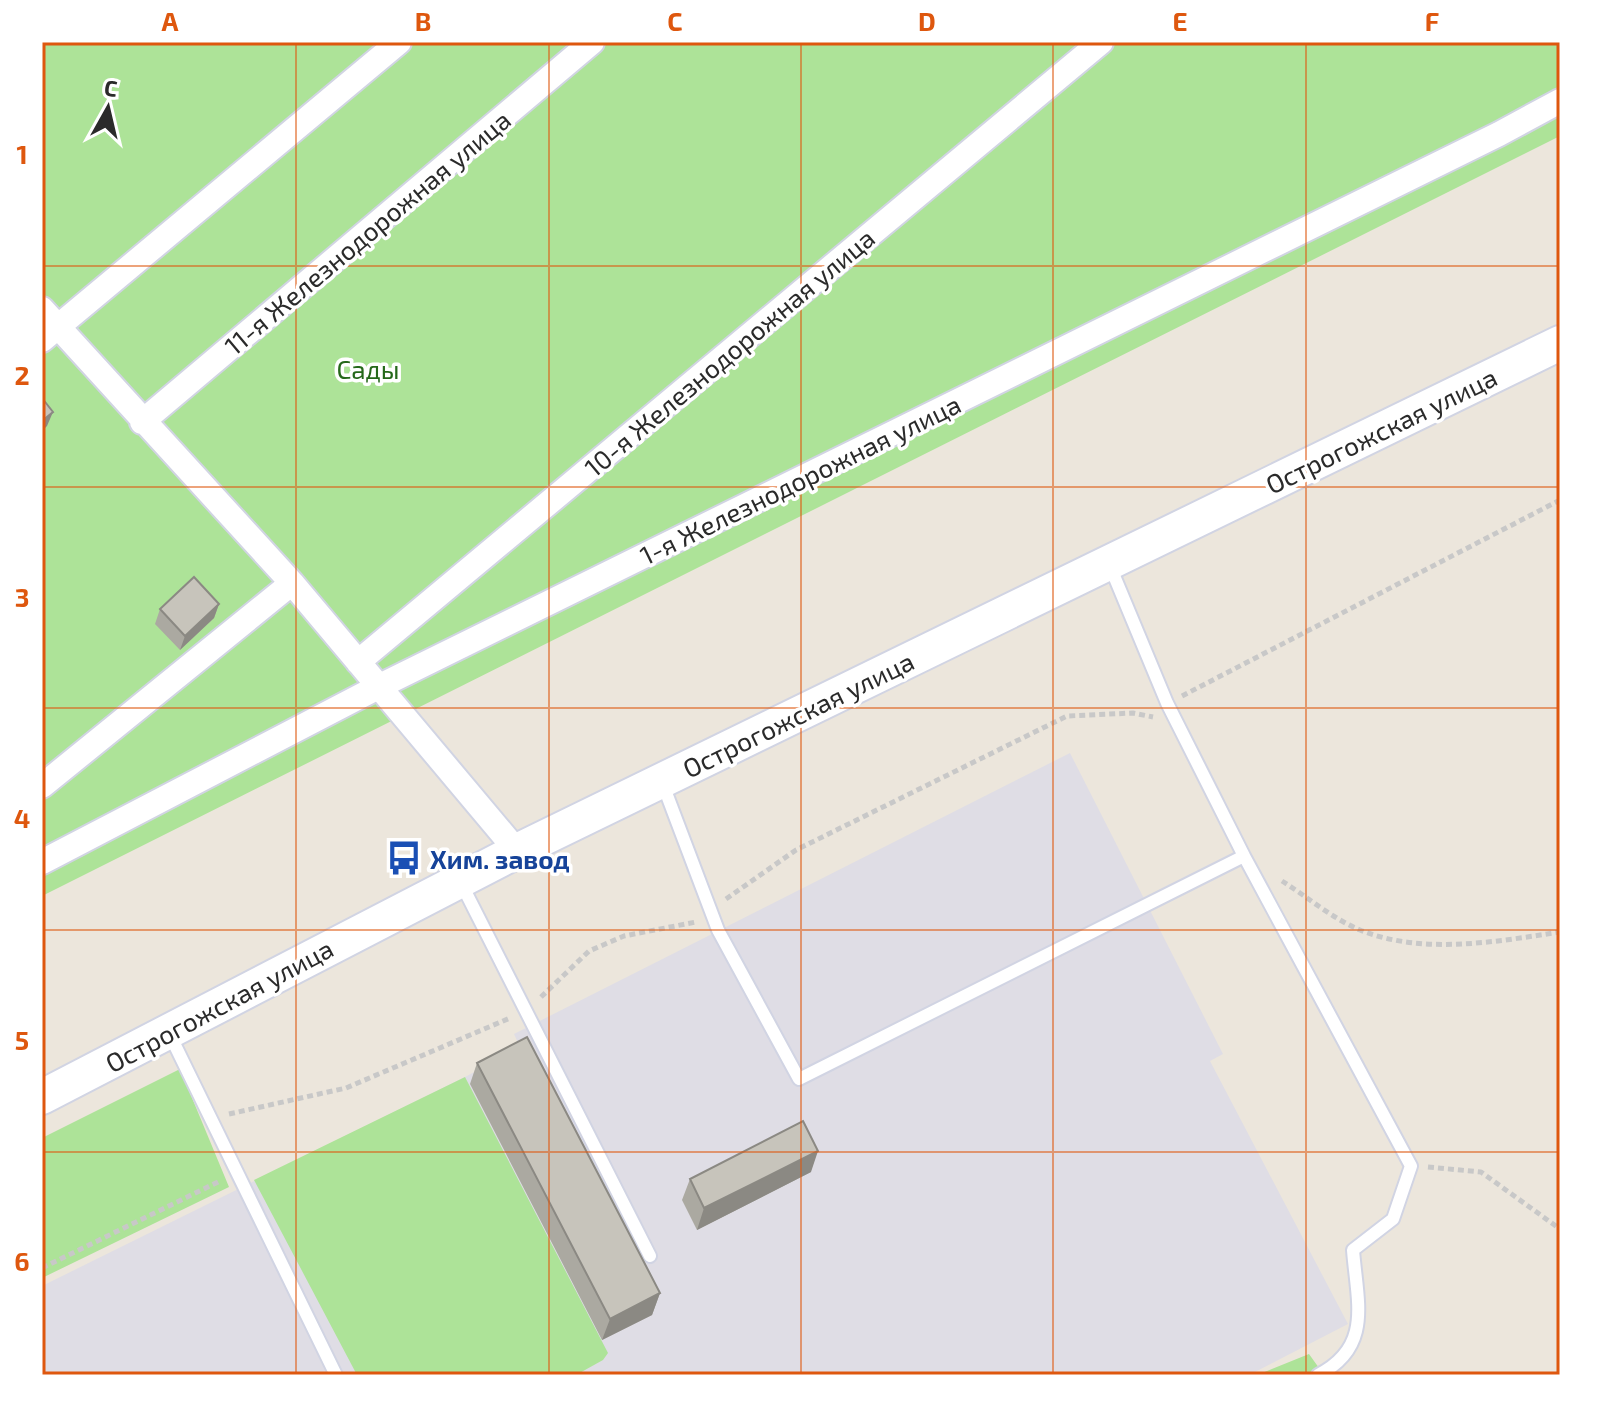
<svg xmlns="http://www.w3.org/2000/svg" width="1602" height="1417" font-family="'Exo 2',sans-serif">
<rect width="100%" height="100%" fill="#ece6dc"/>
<!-- industrial -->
<path fill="#dfdde5" d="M1070 753 1223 1054 1210 1061 1348 1324 1249 1375H42V1286L465 1077 520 1047 514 1034Z"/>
<!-- green -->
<path fill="#ade398" d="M42 42H1560V136L42 896Z
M180 1069 229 1187 42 1278V1138Z
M465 1077 608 1353 603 1360 576 1375H357L254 1180Z
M1309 1354 1324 1375H1257Z"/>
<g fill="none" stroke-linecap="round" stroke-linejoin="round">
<!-- lane casing -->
<g stroke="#d1d4e3" stroke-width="16">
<path id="lane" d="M1110 566 1167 703 1244 856 1411 1166 1393 1219 1353 1250C1357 1302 1373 1347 1318 1375
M662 782 718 930 799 1079 1244 856
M461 883 650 1256
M169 1033 336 1375"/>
</g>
<!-- street casing -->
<g stroke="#d1d4e3" stroke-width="28">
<path id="street" d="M42 309 292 583 517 851
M42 340 399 42
M142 422 592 42
M358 662 1101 42
M42 786 292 583
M42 862 378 687 1499 134 1560 101"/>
</g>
<!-- secondary casing -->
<g stroke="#d1d4e3" stroke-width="38">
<path id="secondary" d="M42 1097 517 851 1560 343"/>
</g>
<!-- path -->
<path stroke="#c8c8c8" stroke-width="5" stroke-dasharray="6 4" stroke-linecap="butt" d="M1182 696 1560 500
M1282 881C1306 896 1333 919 1360 930 1422 955 1495 942 1560 932
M726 899 796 850 1067 716 1133 713 1153 717
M541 997 589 951 624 936 696 922
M229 1114 346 1088 510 1018
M1428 1167 1481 1172 1560 1229
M42 1268 220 1181"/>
<!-- lane -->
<use href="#lane" stroke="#fff" stroke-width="12"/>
<!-- street -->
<use href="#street" stroke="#fff" stroke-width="24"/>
<!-- secondary -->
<use href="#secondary" stroke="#fff" stroke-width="34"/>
</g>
<!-- wall -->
<path fill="#aba9a1" d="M219 604 214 618 180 650 155 624 160 609Z
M477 1063 660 1293 652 1315 602 1340 470 1084Z
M811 1172 697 1230 682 1200 690 1179Z"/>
<!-- shaded-wall -->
<path fill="#8b8983" d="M53 412 47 426 42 431V421Z
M219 604 214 618 180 650 185 636Z
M818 1151 811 1172 697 1230 704 1208Z
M660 1293 652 1315 602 1340 610 1319Z"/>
<!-- building -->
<path fill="#c7c4bb" stroke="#8b8983" stroke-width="2" d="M42 398 53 412 42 421Z
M194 577 219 604 185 636 160 609Z
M527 1037 660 1293 610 1319 477 1063Z
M803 1121 818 1151 704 1208 690 1179Z"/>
<!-- grid -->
<path fill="none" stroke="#de570e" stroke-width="2" stroke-opacity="0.55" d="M296 42V1375M549 42V1375M801 42V1375M1053 42V1375M1306 42V1375M42 266H1560M42 487H1560M42 708H1560M42 930H1560M42 1152H1560"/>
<!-- icons -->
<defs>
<g id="bus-bare" transform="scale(2.76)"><path d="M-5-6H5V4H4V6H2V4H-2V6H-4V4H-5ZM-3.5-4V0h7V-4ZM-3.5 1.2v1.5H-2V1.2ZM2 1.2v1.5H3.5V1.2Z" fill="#1a4fb4" stroke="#fff" stroke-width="2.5" paint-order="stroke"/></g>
</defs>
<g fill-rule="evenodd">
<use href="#bus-bare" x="404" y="858"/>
</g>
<g text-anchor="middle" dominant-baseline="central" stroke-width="7" stroke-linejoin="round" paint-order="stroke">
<!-- street labels -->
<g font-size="26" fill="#2a2a2a" stroke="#fff">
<text transform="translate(367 232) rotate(-40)">11-я Железнодорожная улица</text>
<text transform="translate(729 352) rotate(-40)">10-я Железнодорожная улица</text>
<text transform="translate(1381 430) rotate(-26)">Острогожская улица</text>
<text transform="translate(800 479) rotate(-26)">1-я Железнодорожная улица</text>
<text transform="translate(798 714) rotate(-26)">Острогожская улица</text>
<text transform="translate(219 1005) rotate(-28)">Острогожская улица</text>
</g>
<!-- park labels -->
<g font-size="26" fill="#25681a" stroke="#fff">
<text x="368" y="368">Сады</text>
</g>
<!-- transit labels -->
<g font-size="26" font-weight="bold" fill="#164399" stroke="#fff" text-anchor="start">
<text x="430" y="858">Хим. завод</text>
</g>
</g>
<!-- border -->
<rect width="1602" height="1417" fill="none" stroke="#ffffff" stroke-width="88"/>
<!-- north arrow -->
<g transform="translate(108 108) rotate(8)" stroke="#ffffff" stroke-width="6" paint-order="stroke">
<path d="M0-6L14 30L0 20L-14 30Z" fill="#2a2a2a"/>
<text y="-12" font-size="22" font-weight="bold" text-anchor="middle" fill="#2a2a2a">С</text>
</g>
<rect x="44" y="44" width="1514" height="1329" fill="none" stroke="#de570e" stroke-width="3"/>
<g font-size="26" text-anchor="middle" font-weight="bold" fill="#de570e">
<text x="170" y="31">A</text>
<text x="423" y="31">B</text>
<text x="675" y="31">C</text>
<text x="927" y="31">D</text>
<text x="1180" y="31">E</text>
<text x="1432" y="31">F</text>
<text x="22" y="164">1</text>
<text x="22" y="385">2</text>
<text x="22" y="607">3</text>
<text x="22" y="828">4</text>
<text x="22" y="1050">5</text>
<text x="22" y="1271">6</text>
</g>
</svg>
